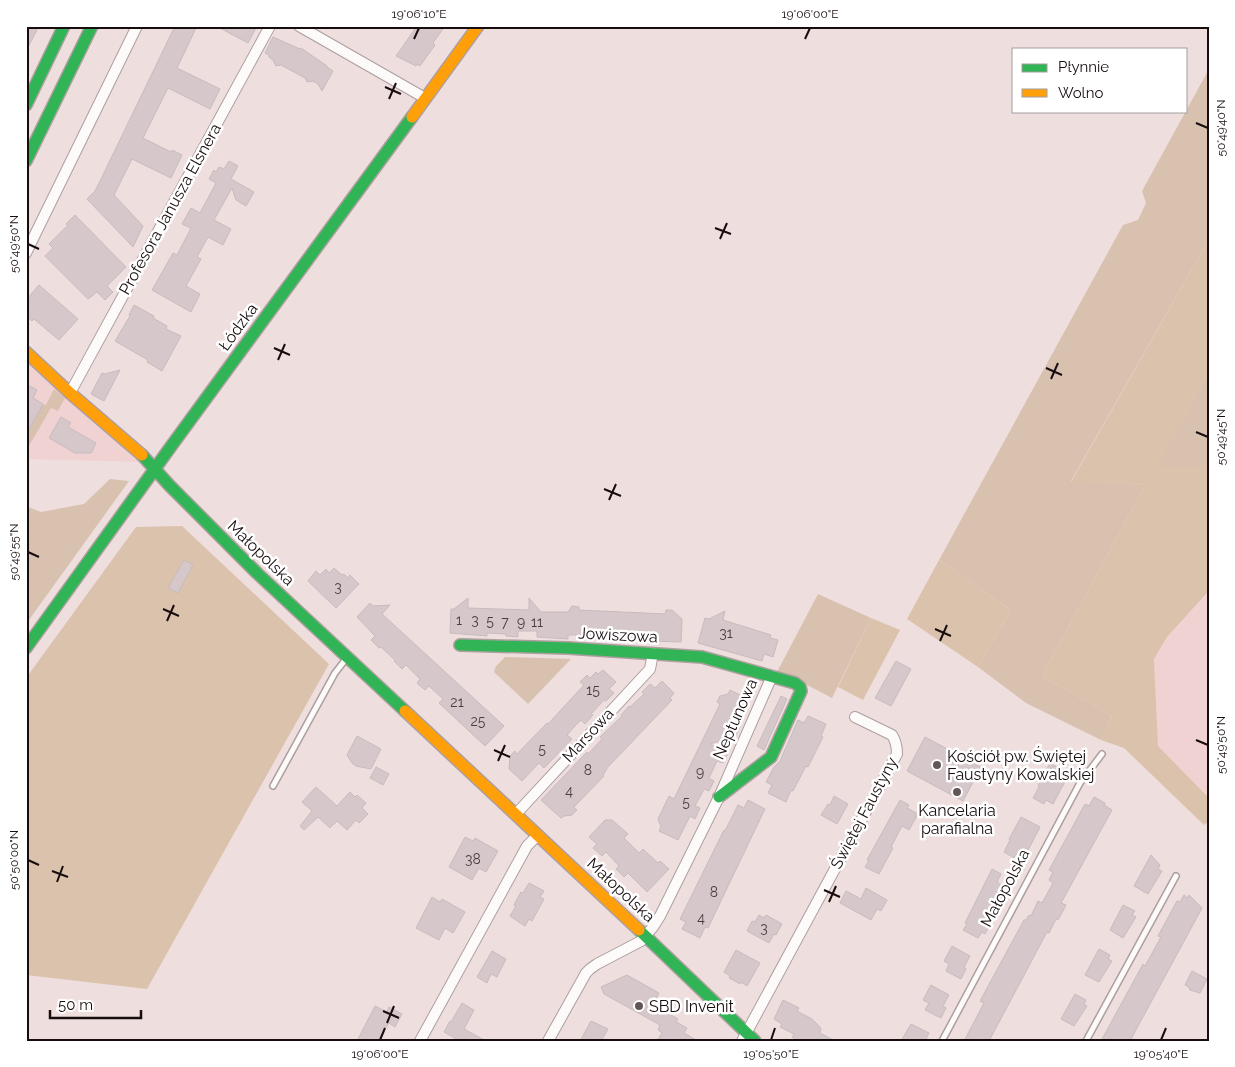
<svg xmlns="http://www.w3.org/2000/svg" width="1235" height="1067" font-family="Raleway,sans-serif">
<rect width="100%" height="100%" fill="#efdede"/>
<!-- built -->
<path fill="#f1d2d3" d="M26 362 138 458 139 462 26 459Z
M1209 592V798L1158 746 1154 659 1167 637Z"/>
<!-- green -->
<path fill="#d8c1ae" d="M1209 69V239L1071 481 1145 485 1042 676 1112 716 1101 740 1026 703 978 667 1011 610 939 560 1123 225 1138 220 1146 203 1142 191Z
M1209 372V462L1206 467H1156Z
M54 389 65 398 58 411 51 408 26 451V435L43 404 46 405Z
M110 479 129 481 26 624V506L41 512 84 504Z
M818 594 871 618 832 698 792 677 777 672Z
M505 657 571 659 528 704 494 672 496 666Z"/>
<!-- forest -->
<path fill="#dbc2ac" d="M1209 239V372L1157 467H1206L1209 462V591L1167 637 1154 659 1158 746 1209 798V821L1204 825 1124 748 1101 740 1112 716 1042 676 1145 485 1071 482Z
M182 526 329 664 147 989 26 975V678L136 527Z
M939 560 1011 610 978 667 907 619Z
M871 618 900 630 863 700 838 687Z"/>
<!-- building -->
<path fill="#d5c7ca" stroke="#c8bbbe" d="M26 26H39L26 51Z
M175 26H197L177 68 220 89 210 109 168 88 143 138 171 152 172 150 182 155 171 178 132 159 114 195 143 226 133 247 87 199 95 191 101 179Z
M216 26H257L248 43Z
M417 26H445L433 43 435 45 420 66 417 64 416 66 396 56Z
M273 37 300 49 301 48 327 66V67L333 71 322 91 318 84 313 81 307 82 305 78 281 65 276 66 273 60 269 57V55L265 53Z
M229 161 238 166 231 179 254 192 246 206 236 200 232 188 214 220 231 229 223 245 208 237 197 257 201 259 186 286 200 294 191 312 152 290 173 253 177 255 191 228 182 224 191 208 200 213 216 183 209 179 214 170 216 172 219 167 224 169Z
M75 215 126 267 107 286 113 292 105 300 97 292 88 299 45 256 53 248 49 244 68 225 66 224Z
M39 285 78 319 59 340 34 319 32 321 26 316V300Z
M134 305 154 316 153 318 167 326 166 329 181 336 162 371 147 362 148 360 115 341 130 316 129 315Z
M120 370 104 401 91 394 102 373 105 374Z
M26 384 37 390 33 398 43 404 26 435Z
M61 417 71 423 68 427 96 443 91 453H75L49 438Z
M184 560 193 565 178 593 168 588Z
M334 568 342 575 344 574 348 578 350 575 359 584 336 608 308 581 316 571 320 575 326 569 329 573Z
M468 598V608L529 610V598L541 612H568L572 606 579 607V610L644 613 665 614 666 610H672L682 619 681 642 587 639V635H568V639L537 637V631H518V637L506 636V634L487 633V636L450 633 451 609H454Z
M370 603 373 606 390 605 382 614 504 726 485 746 439 703 443 699 429 686 425 690 417 683 420 679 406 665 402 669 394 661 395 660 381 647 379 648 371 640 375 636 357 617Z
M725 611 723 620 771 635 770 638 778 640 773 657 764 654 762 661 698 643 705 618 709 619Z
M896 661 911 669 891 706 875 698Z
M603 670 616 682 609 689 614 693 606 701 604 700 591 714 593 715 585 724 581 720 574 727 567 735 572 739 544 768 539 763 522 781 509 769 510 756 515 751 517 754 547 723 548 724 584 685 580 682 587 675 590 678 596 672 598 674Z
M662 681 674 693 670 698 672 700 608 767 603 775 604 776 574 807 577 810 572 815 564 816 561 818 541 800 587 752 588 754 602 739 600 737 622 716 621 715 629 706 630 707 644 694 642 692 650 684 655 688Z
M730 690 748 699 736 723 741 725 736 736 710 744 728 753 723 763 717 761 709 778 714 781 709 791 704 789 695 806 700 808 695 819 690 816 678 840 659 831 661 827 658 819 669 796 674 799 720 704 717 702 720 696 728 694Z
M781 696 787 699 764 750 757 746Z
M808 716 826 724 821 736 823 737 808 767 806 766 793 791 791 790 786 802 768 793 772 785 766 782 774 767 780 761 798 720 804 723Z
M357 736 381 749 371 769 356 766 352 763 347 755Z
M925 737 981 767 963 801 907 771Z
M1050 763 1069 774 1053 804 1046 800 1044 804 1033 798 1039 787 1038 786Z
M376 767 389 774 383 785 370 778Z
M316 787 337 806 350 792 355 797 357 795 366 803 362 808 368 814 359 823 356 820 347 830 337 821 330 828 318 817 304 830 300 826 312 811 302 802Z
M834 796 848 804 837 824 821 815 828 804 830 805Z
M1094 797 1105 803 1104 805 1112 810 1061 903 1066 905 1058 920 1056 919 1049 933 1047 932 989 1041H964L984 1003 980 1001 1024 920H1026L1029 915 1031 916 1038 901 1042 903 1053 883 1049 880 1053 872 1049 870 1085 804 1089 806Z
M748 800 765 809 708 928 705 927 700 938 682 929 686 922 680 919 724 830 725 831 738 805 744 808Z
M900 800 909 805 907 808 918 814 909 830 902 826 891 847 893 848 879 874 865 867 869 860H867Z
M1021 817 1040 827 1024 858 1017 854 1014 858 1004 852 1010 840 1009 839Z
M605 820H612L628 834 624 838 639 853 643 849 658 863 660 861 669 869 647 892 628 873 624 877 616 869 619 866 606 852 602 856 593 848 597 844 589 837Z
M465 837 473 841 475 838 498 851 486 872 479 868 472 880 449 867Z
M1151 855 1160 865 1158 869 1162 871 1148 894 1134 886Z
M992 869 1001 874 997 882 1003 886 998 895 1002 897 989 922 991 923 985 934 982 932 978 938 963 930 967 924 965 923Z
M529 883 544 891 540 897 544 899 532 921 529 919 525 926 510 916 516 906 514 905 517 899 521 892 523 893Z
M866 888 887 900 881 911 877 909 871 920 840 903 846 891 861 899Z
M1184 895 1188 898 1189 895 1202 908 1130 1041H1101L1143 964 1145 966 1161 937 1158 936 1177 901 1180 902Z
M432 897 440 902 442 899 465 912 453 933 445 928 439 940 416 928Z
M1123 905 1135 911 1132 915 1136 917 1123 938 1110 930Z
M759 915 764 918 766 915 782 924 776 935 774 934 769 943 747 931 752 921 755 922Z
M952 946 970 956 964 967 966 969 961 979 946 971 949 964 944 961Z
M1099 949 1110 955 1108 959 1112 961 1099 982 1085 975Z
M736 950 760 963 747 986 741 982 740 984 735 981 729 978 730 976 724 972Z
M492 951 506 959 497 977 491 974 487 983 477 977Z
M1192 971 1207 979 1200 993 1190 990 1189 987 1185 985Z
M627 975 659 993 653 1005 678 1019 676 1022 687 1028 684 1033 698 1041H657L662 1033 658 1030 660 1025 604 994 601 987Z
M931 985 949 995 943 1006 946 1008 941 1018 925 1010 929 1003 923 1000Z
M1075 994 1086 1000 1084 1004 1087 1006 1074 1026 1061 1019Z
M783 1000 799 1008 797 1011 812 1019 821 1028 820 1033 835 1041H798L792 1037 794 1034 780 1027 782 1024 774 1019Z
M462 1003 474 1010 464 1029 486 1041H460L444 1032 450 1021 451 1022Z
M375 1006 387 1012 389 1007 402 1014 395 1027 389 1023 378 1041H357Z
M591 1021 608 1029 601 1041H580Z
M911 1024 929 1033 925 1041H901Z"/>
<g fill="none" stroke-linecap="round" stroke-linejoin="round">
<!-- lane casing -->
<g stroke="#ac9f9f" stroke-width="8">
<path id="lane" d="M273 786 335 673 346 659
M942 1041 1080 783 1102 754
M1086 1041 1176 876"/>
</g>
<!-- street casing -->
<g stroke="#ac9f9f" stroke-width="12">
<path id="street" d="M299 26 425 98
M26 253 137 26
M70 393 270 26
M516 814 650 669 653 653
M420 1041 527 846 538 835
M548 1041 586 973 590 969 597 964 641 941 653 927 660 916 719 797 772 676
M742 1041 897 754C897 746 896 741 892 735L855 717"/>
</g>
<!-- fast casing -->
<g stroke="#ac9f9f" stroke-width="14">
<path id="fast" d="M26 105 64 26
M26 161 92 26
M142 455 170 486 258 574 405 711
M460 645 568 648 702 657 795 683 800 687 801 691 771 757 719 797
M26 648 172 445 412 117
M639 930 755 1041"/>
</g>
<!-- slow casing -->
<g stroke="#ac9f9f" stroke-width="14">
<path id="slow" d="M412 117 478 26
M26 352 70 393 142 455
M405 711 639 930"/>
</g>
<!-- lane -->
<use href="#lane" stroke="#fdfafa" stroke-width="5"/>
<!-- street -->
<use href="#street" stroke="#fdfafa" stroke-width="10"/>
<!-- fast -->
<use href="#fast" stroke="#30b455" stroke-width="11"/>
<!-- slow -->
<use href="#slow" stroke="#ff9f0a" stroke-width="11"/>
</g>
<!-- ticks -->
<path fill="none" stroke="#180d0e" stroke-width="2" d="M414 39 419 28M805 39 810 28M385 87 401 94M389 99 396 83M1196 123 1208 128M715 228 731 234M720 239 727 223M28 244 39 249M274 348 290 355M278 360 285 344M1046 368 1062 375M1051 379 1058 363M1196 432 1208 437M604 489 621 496M609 500 616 484M28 552 39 557M163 609 179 616M167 621 174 605M935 629 951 636M940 641 947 625M1196 740 1208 745M494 750 510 757M498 761 505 745M28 860 39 865M52 871 68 877M57 882 63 866M824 890 840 897M829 902 836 886M383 1011 399 1018M387 1023 394 1006M380 1040 385 1028M771 1040 775 1028M1161 1040 1166 1028"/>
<!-- markers -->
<g fill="#635657" stroke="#fff" stroke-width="2">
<circle cx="937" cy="765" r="5"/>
<circle cx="957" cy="792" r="5"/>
<circle cx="639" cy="1006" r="5"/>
</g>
<g text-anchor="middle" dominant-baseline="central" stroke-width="5" stroke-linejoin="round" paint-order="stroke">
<!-- number labels -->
<g font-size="14" fill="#4a3e40">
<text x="338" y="587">3</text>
<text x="459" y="620">1</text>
<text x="475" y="620">3</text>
<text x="490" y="621">5</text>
<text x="505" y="622">7</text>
<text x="521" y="622">9</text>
<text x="537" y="622">11</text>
<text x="726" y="633">31</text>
<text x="593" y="690">15</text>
<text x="457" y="702">21</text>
<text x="478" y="721">25</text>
<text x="542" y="749">5</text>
<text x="588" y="770">8</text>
<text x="700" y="772">9</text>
<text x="569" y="791">4</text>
<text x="686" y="802">5</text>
<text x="473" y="859">38</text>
<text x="714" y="892">8</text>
<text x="701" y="918">4</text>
<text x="764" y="928">3</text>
</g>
<!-- street labels -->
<g font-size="16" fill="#180d0e" stroke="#fff">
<text transform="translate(170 209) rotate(-61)">Profesora Janusza Elsnera</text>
<text transform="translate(238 327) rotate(-54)">Łódzka</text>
<text transform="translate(261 553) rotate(44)">Małopolska</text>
<text transform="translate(618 635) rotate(3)">Jowiszowa</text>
<text transform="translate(735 719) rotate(-66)">Neptunowa</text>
<text transform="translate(588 735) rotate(-47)">Marsowa</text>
<text transform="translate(864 813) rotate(-62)">Świętej Faustyny</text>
<text transform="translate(1005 888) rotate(-62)">Małopolska</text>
<text transform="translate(621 890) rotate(43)">Małopolska</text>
</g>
<!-- poi labels -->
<g font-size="16" fill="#180d0e" stroke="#fff" text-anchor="start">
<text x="947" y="756">Kościół pw. Świętej<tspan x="947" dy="18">Faustyny Kowalskiej</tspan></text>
<text x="957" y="810" text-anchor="middle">Kancelaria<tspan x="957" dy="18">parafialna</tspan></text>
<text x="649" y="1006">SBD Invenit</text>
</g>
</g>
<!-- border -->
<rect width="1235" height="1067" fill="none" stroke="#ffffff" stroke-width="55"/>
<!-- legend -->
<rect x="1012" y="48" width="175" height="65" fill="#ffffff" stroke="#a39e9f"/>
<rect x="1022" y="64" width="25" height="8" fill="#30b455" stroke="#a39e9f"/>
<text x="1058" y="72" font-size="15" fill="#180d0e">Płynnie</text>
<rect x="1022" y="89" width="25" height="8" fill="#ff9f0a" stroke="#a39e9f"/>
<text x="1058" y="98" font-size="15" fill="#180d0e">Wolno</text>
<!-- scale -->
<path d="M50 1010v8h91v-8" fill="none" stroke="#180d0e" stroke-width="2.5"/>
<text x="58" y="1010" font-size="15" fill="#180d0e" stroke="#ffffff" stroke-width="4" paint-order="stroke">50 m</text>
<rect x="28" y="28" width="1180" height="1012" fill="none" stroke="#180d0e" stroke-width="2"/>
<g font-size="12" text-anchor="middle" fill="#180d0e">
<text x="419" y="18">19°06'10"E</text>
<text x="810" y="18">19°06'00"E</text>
<text transform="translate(1221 128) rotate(-90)" y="4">50°49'40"N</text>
<text transform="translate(14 244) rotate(-90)" y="4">50°49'50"N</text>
<text transform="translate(1221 437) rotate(-90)" y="4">50°49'45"N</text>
<text transform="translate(14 552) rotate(-90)" y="4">50°49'55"N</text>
<text transform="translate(1221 745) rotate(-90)" y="4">50°49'50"N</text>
<text transform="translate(14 860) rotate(-90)" y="4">50°50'00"N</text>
<text x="380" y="1058">19°06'00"E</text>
<text x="771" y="1058">19°05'50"E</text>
<text x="1161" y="1058">19°05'40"E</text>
</g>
</svg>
